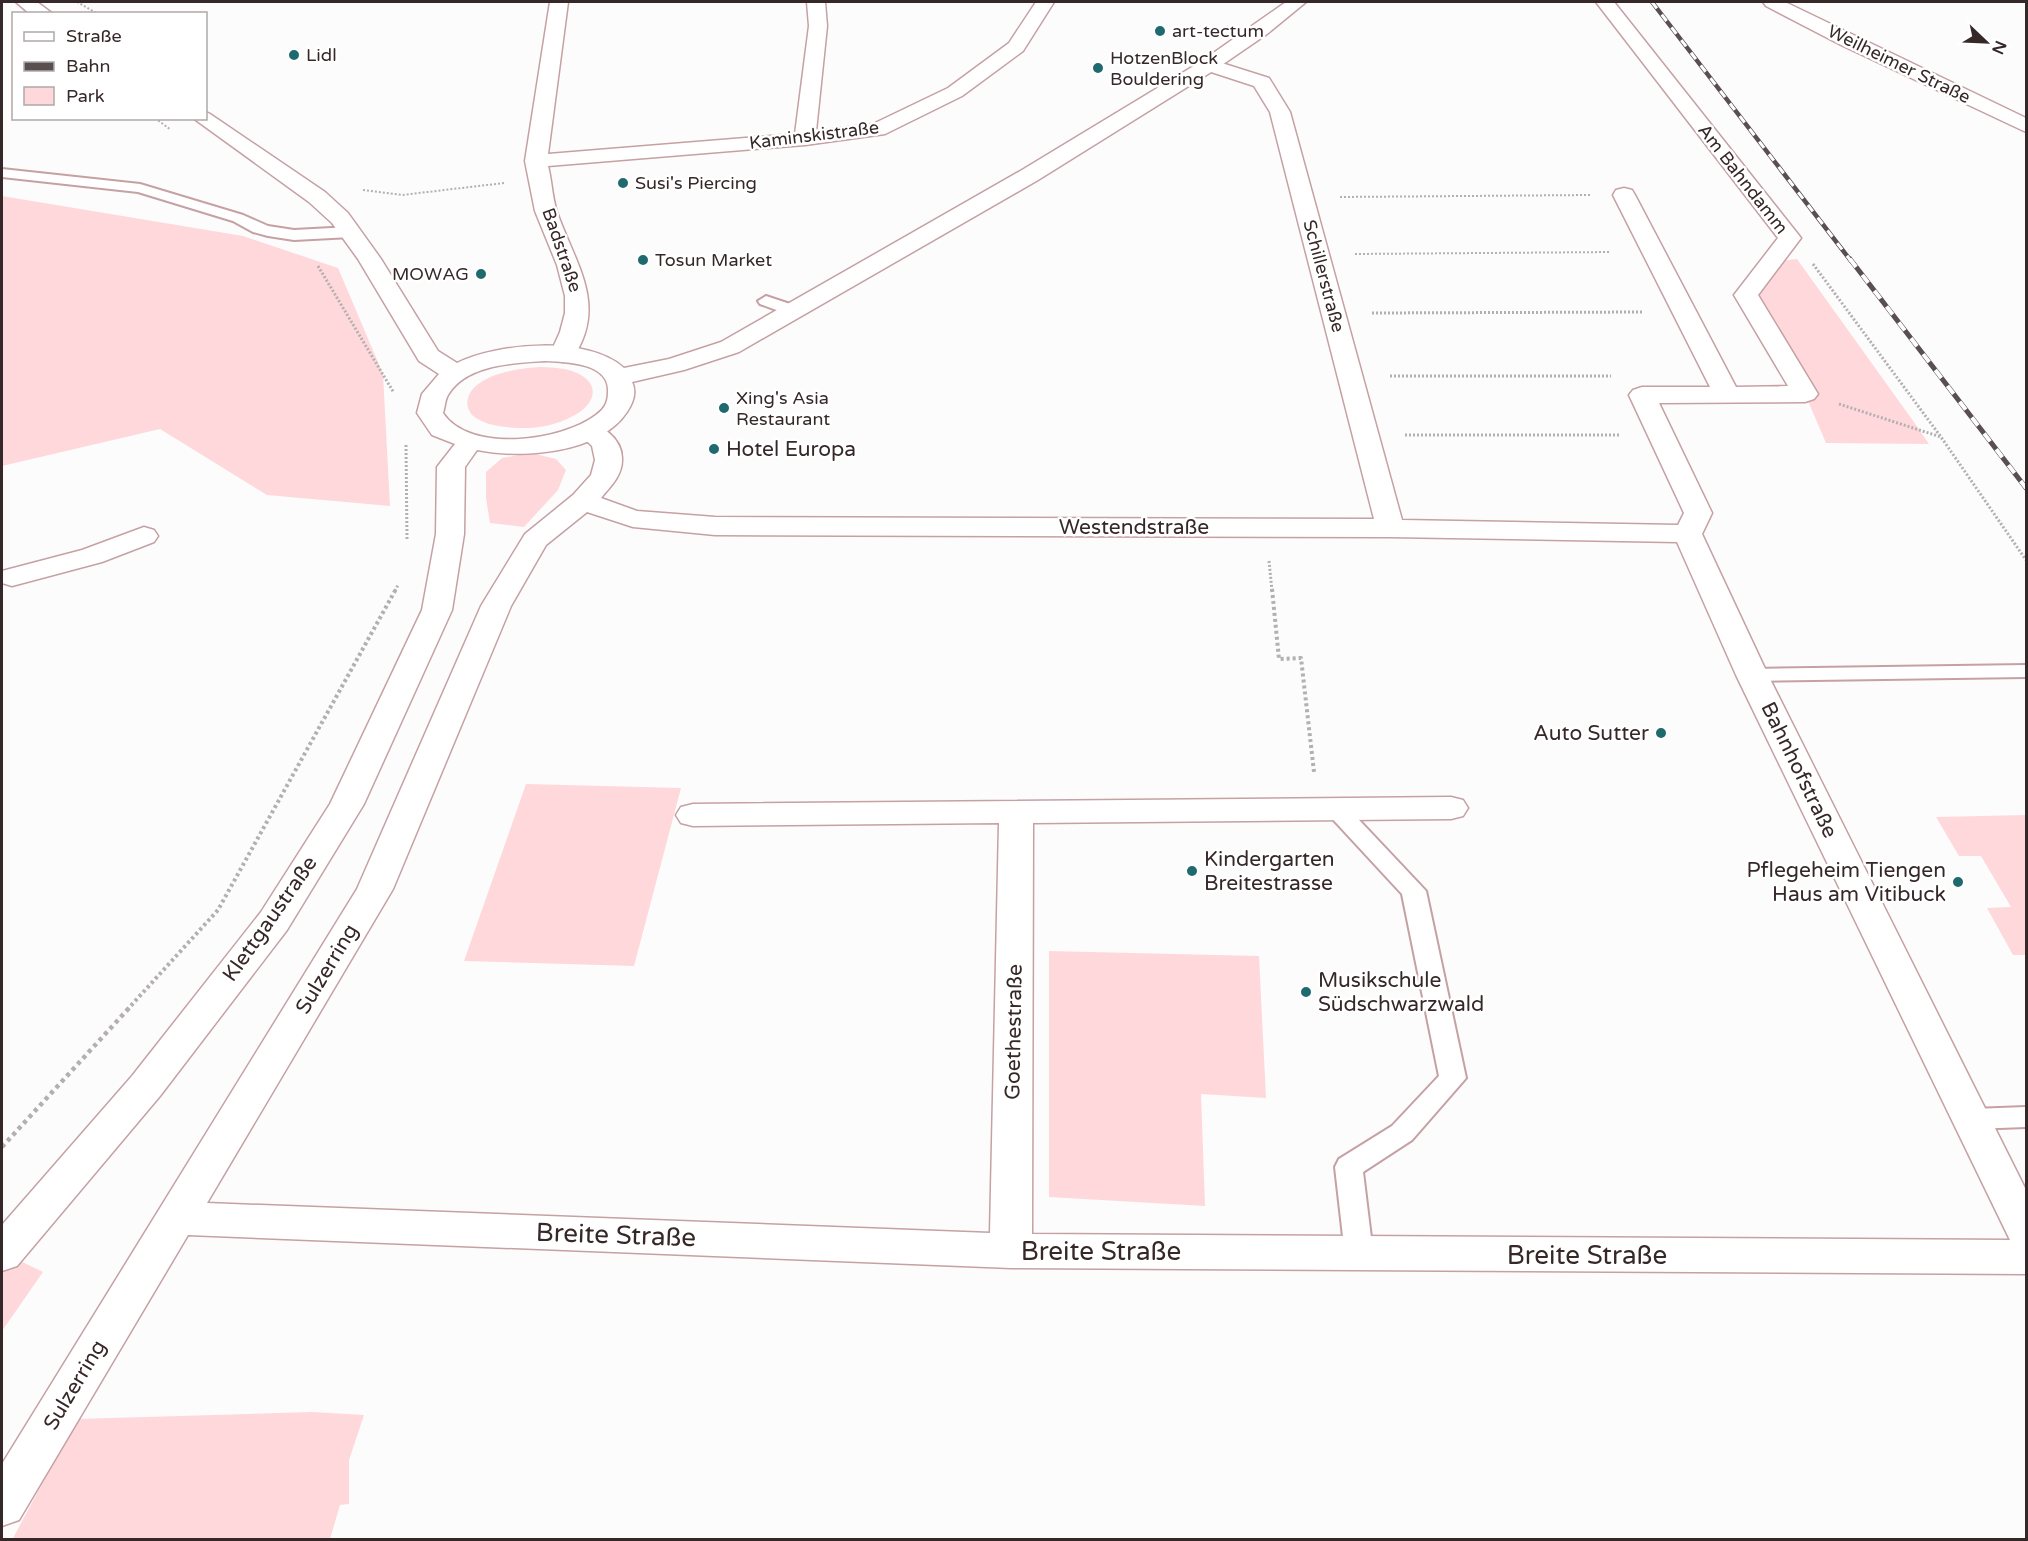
<svg xmlns="http://www.w3.org/2000/svg" width="2028" height="1541" font-family="'Varela Round',sans-serif">
<rect width="100%" height="100%" fill="#fcfcfc"/>
<!-- green -->
<path fill="#ffd8db" d="M2 196 243 236 338 268 383 374 390 506 267 495 160 429 2 466Z
M1797 259 1916 425 1929 444 1826 443 1805 394 1746 295 1771 262Z
M540 367C551 367 562 368 572 371 601 381 598 403 573 416 553 427 529 430 506 427 495 426 481 423 472 415 468 410 466 404 468 398 475 374 520 368 540 367Z
M531 453 556 459 566 470 558 490 524 527 490 523 486 498V472L502 458Z
M526 784 681 788 634 966 464 961Z
M2026 815V955H2013L1987 908 2011 907 1981 856H1959L1936 817Z
M1049 951 1259 956 1266 1098 1201 1094 1205 1206 1049 1197Z
M14 1258 43 1272 2 1331V1273Z
M312 1412 364 1415 349 1460V1504L340 1505 330 1539 12 1540 77 1419Z"/>
<g fill="none" stroke-linecap="round" stroke-linejoin="round">
<!-- lane casing -->
<g stroke="#c5a1a4" stroke-width="4">
<path id="lane" d="M2 169 140 184 243 215 268 226 294 230 351 227 359 232 351 237 294 240 268 236 253 232 233 221 138 192 2 177Z
M766 296 799 307 801 311 793 316 760 304 758 301Z
M2026 665V677L1752 681 1744 680 1741 675 1744 670 1752 669Z
M1336 802 1344 804 1426 891 1466 1078 1412 1140 1363 1172 1373 1254 1369 1262 1359 1266 1349 1262 1345 1254 1335 1167 1339 1159 1392 1126 1439 1076 1402 894 1328 814 1325 809 1328 804Z
M2026 1107V1127L1972 1129 1962 1126 1958 1119 1962 1112 1972 1109Z"/>
</g>
<!-- street casing -->
<g stroke="#c5a1a4" stroke-width="3">
<path id="street" d="M550 2H568L548 154 795 134 809 26 807 2H825L827 26 816 131 873 124 948 88 1009 43 1036 2H1054L1023 51 962 96 885 134 805 145 548 166C552 181 552 197 557 212 575 264 609 305 572 359L563 362 554 359 550 354 560 332 565 313V296L557 265 535 211 525 161Z
M1596 2H1614L1801 238 1758 295 1818 394 1814 399 1805 402 1659 403 1712 513 1702 534 1768 675 2026 1190V1274L1011 1268 188 1235 19 1520 2 1526V1464L357 889 481 606 525 534 573 495 591 475 595 460 592 446 576 431 580 425C600 420 623 439 622 460 622 476 610 487 601 498L637 511 715 517 1374 519 1270 112 1254 86 1202 69 1199 65 1202 61 1209 59 1269 78 1290 112 1402 520 1678 525 1684 513 1629 395 1633 390 1642 387H1710L1613 195 1616 190 1624 188 1632 190 1635 195 1736 387 1788 386 1734 295 1778 238ZM587 512 633 527 715 535 1390 537 1677 542 1736 675 2010 1240 1032 1234 1033 823 1451 819 1463 816 1468 808 1463 800 1451 797 693 804 681 807 676 815 681 823 693 826 999 823 990 1233 207 1203 393 889 511 606 546 545Z
M1763 2H1785L2026 118V132L1841 45 1766 6Z
M144 527 154 530 158 536 154 542 102 562 12 586 2 583V571L82 550Z"/>
</g>
<!-- secondary casing -->
<g stroke="#c5a1a4" stroke-width="3">
<path id="secondary" d="M16 2H37L53 14H30Z
M1286 2H1306L1267 34 1216 69 1038 180 739 352 684 370 632 382C637 392 633 403 627 412 599 454 522 459 477 450L465 467 464 534 452 610 364 804 287 930 160 1096 17 1266 2 1271V1225L132 1076 261 912 330 804 422 610 436 534 437 467 455 444 432 435 417 413 422 394 439 374 419 361 358 259 332 223 309 202 193 118H206V112L210 114 325 192 348 213 381 259 438 351 457 363C498 343 587 335 624 368L669 359 721 342 1022 170 1202 61ZM546 361C567 362 610 363 608 392 608 403 604 409 596 415 562 441 470 454 443 413 445 407 445 400 448 395 466 364 515 363 546 361Z"/>
</g>
<!-- path-far3 -->
<path stroke="#b4afb0" stroke-width="2" stroke-dasharray="2 2" stroke-linecap="butt" d="M77 2 98 14
M155 118 171 130
M363 190 402 195 504 183
M1340 197 1590 195
M1355 254 1611 252"/>
<!-- path-far2 -->
<path stroke="#b4afb0" stroke-width="3" stroke-dasharray="2 2" stroke-linecap="butt" d="M1813 264 1941 437 2026 560
M318 266 394 393
M1372 313 1644 312
M1390 376H1611
M1839 404 1941 437
M1405 435H1619
M406 445 407 540
M1269 561 1272 591
M395 591 398 585"/>
<!-- path-far1 -->
<path stroke="#b4afb0" stroke-width="4" stroke-dasharray="3 3" stroke-linecap="butt" d="M1272 589 1279 659 1301 658 1314 772
M127 1010 218 910 396 589"/>
<!-- path -->
<path stroke="#b4afb0" stroke-width="4.5" stroke-dasharray="4 4" stroke-linecap="butt" d="M2 1147 129 1008"/>
<!-- lane -->
<use href="#lane" fill="#fff" fill-rule="evenodd"/>
<!-- street -->
<use href="#street" fill="#fff" fill-rule="evenodd"/>
<!-- secondary -->
<use href="#secondary" fill="#fff" fill-rule="evenodd"/>
<!-- rail-far1 casing -->
<g stroke="#5a4f50" stroke-width="4.5">
<path id="rail-far1" d="M1652 2 1851 261"/>
</g>
<!-- rail casing -->
<g stroke="#5a4f50" stroke-width="5">
<path id="rail" d="M1850 259 2026 488"/>
</g>
<!-- rail-far1 -->
<use href="#rail-far1" stroke="#fff" stroke-width="3" stroke-dasharray="8" stroke-linecap="butt"/>
<!-- rail -->
<use href="#rail" stroke="#fff" stroke-width="4" stroke-dasharray="10" stroke-linecap="butt"/>
</g>
<!-- markers -->
<g fill="#1e6a6f" stroke="#fff" stroke-width="2">
<circle cx="1160" cy="31" r="6"/>
<circle cx="294" cy="55" r="6"/>
<circle cx="1098" cy="68" r="6"/>
<circle cx="623" cy="183" r="6"/>
<circle cx="643" cy="260" r="6"/>
<circle cx="481" cy="274" r="6"/>
<circle cx="724" cy="408" r="6"/>
<circle cx="714" cy="449" r="6"/>
<circle cx="1661" cy="733" r="6"/>
<circle cx="1192" cy="871" r="6"/>
<circle cx="1958" cy="882" r="6"/>
<circle cx="1306" cy="992" r="6"/>
</g>
<g text-anchor="middle" dominant-baseline="central" stroke-width="5" stroke-linejoin="round" paint-order="stroke">
<!-- far-poi labels -->
<g font-size="18" fill="#362829" stroke="#fff" text-anchor="start">
<text x="1172" y="31">art-tectum</text>
<text x="306" y="55">Lidl</text>
<text x="1110" y="58">HotzenBlock<tspan x="1110" dy="21">Bouldering</tspan></text>
<text x="635" y="183">Susi's Piercing</text>
<text x="655" y="260">Tosun Market</text>
<text x="469" y="274" text-anchor="end">MOWAG</text>
<text x="736" y="398">Xing's Asia<tspan x="736" dy="21">Restaurant</tspan></text>
</g>
<!-- far-street labels -->
<g font-size="18" fill="#362829" stroke="#fff">
<text transform="translate(1899 64) rotate(26)">Weilheimer Straße</text>
<text transform="translate(814 135) rotate(-7)">Kaminskistraße</text>
<text transform="translate(1743 179) rotate(52)">Am Bahndamm</text>
<text transform="translate(562 250) rotate(71)">Badstraße</text>
<text transform="translate(1324 276) rotate(75)">Schillerstraße</text>
</g>
<!-- poi labels -->
<g font-size="21" fill="#362829" stroke="#fff" text-anchor="start">
<text x="726" y="449">Hotel Europa</text>
<text x="1649" y="733" text-anchor="end">Auto Sutter</text>
<text x="1204" y="859">Kindergarten<tspan x="1204" dy="24">Breitestrasse</tspan></text>
<text x="1946" y="870" text-anchor="end">Pflegeheim Tiengen<tspan x="1946" dy="24">Haus am Vitibuck</tspan></text>
<text x="1318" y="980">Musikschule<tspan x="1318" dy="24">Südschwarzwald</tspan></text>
</g>
<!-- street labels -->
<g font-size="21" fill="#362829" stroke="#fff">
<text x="1134" y="527">Westendstraße</text>
<text transform="translate(1799 770) rotate(64)">Bahnhofstraße</text>
<text transform="translate(270 919) rotate(-55)">Klettgaustraße</text>
<text transform="translate(327 969) rotate(-59)">Sulzerring</text>
<text transform="translate(1014 1032) rotate(-89)">Goethestraße</text>
<text transform="translate(75 1385) rotate(-59)">Sulzerring</text>
</g>
<!-- near-street labels -->
<g font-size="26" fill="#362829" stroke="#fff">
<text transform="translate(616 1235) rotate(2)">Breite Straße</text>
<text x="1101" y="1251">Breite Straße</text>
<text x="1587" y="1255">Breite Straße</text>
</g>
</g>
<!-- border -->
<rect width="2028" height="1541" fill="none" stroke="#362829" stroke-width="6"/>
<!-- legend -->
<rect x="12" y="12" width="195" height="108" fill="#ffffff" stroke="#afa9a9" stroke-width="1.5"/>
<rect x="24" y="32" width="30" height="9" fill="#ffffff" stroke="#afa9a9" stroke-width="1.5"/>
<text x="66" y="42" font-size="18" fill="#362829">Straße</text>
<rect x="24" y="62" width="30" height="9" fill="#5a4f50" stroke="#afa9a9" stroke-width="1.5"/>
<text x="66" y="72" font-size="18" fill="#362829">Bahn</text>
<rect x="24" y="87" width="30" height="18" fill="#ffd8db" stroke="#afa9a9" stroke-width="1.5"/>
<text x="66" y="102" font-size="18" fill="#362829">Park</text>
<!-- north arrow -->
<g transform="translate(1986 42) rotate(113)" stroke="#ffffff" stroke-width="4.5" paint-order="stroke">
<path d="M0-4.5L10 22L0 15L-10 22Z" fill="#362829"/>
<text y="-9" font-size="16" font-weight="bold" text-anchor="middle" fill="#362829">N</text>
</g>
</svg>
